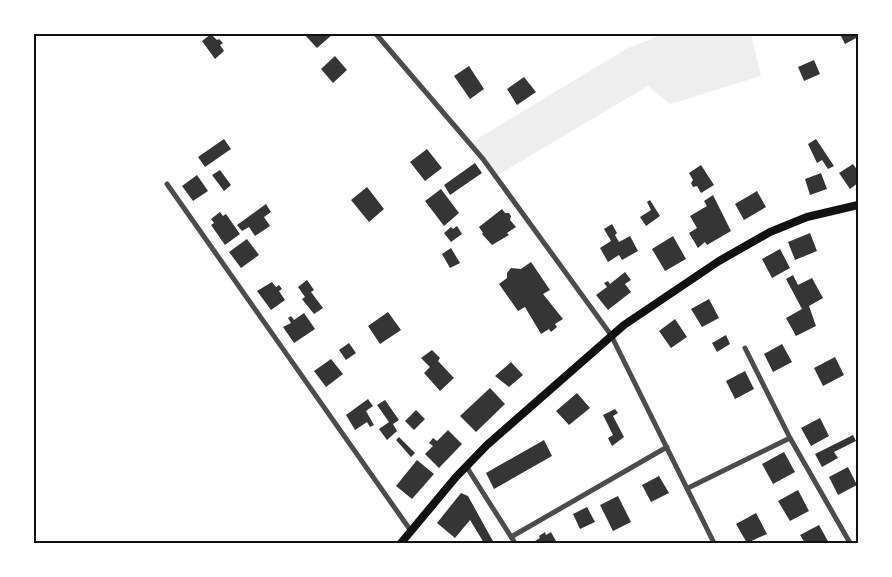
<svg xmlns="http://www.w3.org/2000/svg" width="892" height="577" font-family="'DM Sans',sans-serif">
<rect width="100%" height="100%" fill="#fff"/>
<!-- green -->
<path fill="#eee" d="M663 34H751L761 76 670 104 648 86 498 175 472 142 626 49Z"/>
<!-- building -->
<path fill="#353535" d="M211 34 217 40 219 39 223 43 220 45 224 51 215 59 202 41Z
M304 34H333L317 48Z
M840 34H858V37L845 44Z
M335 56 347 70 333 83 321 69Z
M814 60 820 74 804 81 798 67Z
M469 66 484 89 470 99 454 76Z
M524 77 536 92 517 105 507 89Z
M224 139 231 149 205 167 198 157Z
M816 139 834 166 828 169 822 160 817 163 808 144Z
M427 149 442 168 425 181 410 162Z
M475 163 482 173 450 195 444 185Z
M853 164 858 171V183L850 189 839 173Z
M701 165 714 185 701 193 697 186 693 187 691 183 693 180 689 173Z
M220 170 231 185 224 191 212 175Z
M821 173 827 189 810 195 805 179Z
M197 175 208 191 193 201 182 186Z
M367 187 384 209 369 222 351 200Z
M441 189 459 213 444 226 425 201Z
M757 191 766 207 744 220 735 204Z
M713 195 731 231 707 245 705 242 698 248 689 233 697 228 690 216 707 206 704 201Z
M650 200 660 216 646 226 640 217 651 210 647 202Z
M266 204 271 212 264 217 270 226 255 236 249 227 242 231 237 225Z
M502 209 505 213H509L511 216 510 220 516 227 507 233 509 235 492 245 482 234 483 233 479 227Z
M220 212 223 216 226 214 240 234 225 245 211 225 214 223 211 219Z
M612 224 617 233 615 235 619 242 630 236 638 251 622 260 619 255 608 262 600 248 611 241 604 229Z
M457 226 462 234 451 242 444 233 451 227 453 229Z
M810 233 817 251 795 260 788 242Z
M673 236 686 259 665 271 652 249Z
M247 239 259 255 241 268 229 252Z
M451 248 460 263 450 268 442 254Z
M780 249 790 268 772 278 762 259Z
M531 262 550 290 543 294 563 319 555 324 557 327 551 332 549 329 541 334 525 307 518 311 499 284 507 278V273L511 268 521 269Z
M625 272 631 280 625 284 631 292 608 310 596 295 607 287 604 283 608 281 610 284Z
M793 275 798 285 812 278 823 298 809 306 816 326 796 336 786 318 802 309 786 279Z
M307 280 314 290 311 292 323 308 314 314 302 299 305 297 298 287Z
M272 282 276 287 279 285 282 289 279 291 285 300 271 310 257 291Z
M709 299 719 318 702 327 691 309Z
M388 312 401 330 380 344 368 326Z
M304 313 315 329 294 343 283 327 291 323 288 318 291 316 294 320Z
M675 319 687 337 671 348 659 331Z
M726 335 730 344 717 352 712 343Z
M349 343 356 353 346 360 339 350Z
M782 344 792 362 773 372 764 354Z
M432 350 440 358 438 361 454 378 440 391 424 373 430 367 421 358Z
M835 357 844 375 823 386 814 368Z
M331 359 343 374 326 387 314 371Z
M511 362 523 375 509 387 495 376Z
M745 371 754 389 735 399 726 381Z
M490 388 505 404 476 432 460 416Z
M577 393 590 408 569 425 556 411Z
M368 399 373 406 366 411 374 425 370 427 367 422 355 430 346 415Z
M385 400 399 420 393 424 397 431 387 440 379 429 389 422 377 405Z
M615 409 618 413 613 416 624 437 612 446 608 438 613 435 603 415Z
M416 410 425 419 414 430 405 421Z
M820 418 829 436 811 446 801 428Z
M448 430 462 444 439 468 425 454 433 446 429 443 433 438 437 441Z
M853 435 856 441 834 452 838 458 822 467 815 454Z
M399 437 415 453 411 457 396 440Z
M544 440 552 456 494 489 486 473Z
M784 452 795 472 773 484 762 464Z
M417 460 434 474 412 499 396 486Z
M848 467 857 485 838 495 829 477Z
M659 476 669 493 651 502 642 485Z
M798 490 809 511 790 521 778 501Z
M461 493 468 496 494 543H484L470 520 455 538 437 523Z
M618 496 631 522 613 531 600 505Z
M587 507 595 522 580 529 573 514Z
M756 513 767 534 747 543 736 524Z
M819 525 829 543H805L800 535Z
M545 532 546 535 551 532 557 543H536L535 541 540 538 539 536Z"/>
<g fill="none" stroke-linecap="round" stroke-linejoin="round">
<!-- minor -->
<path stroke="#4c4c4c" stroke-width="5" d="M376 34 483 159 611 335 714 543
M167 184 411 531
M745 348 790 438 850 543
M466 466 515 543
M688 488 790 438
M511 537 667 447"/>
<!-- secondary -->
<path stroke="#111" stroke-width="8" d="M401 543 456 477 487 445 624 325 719 261 770 232 807 217 858 205"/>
</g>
<!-- border -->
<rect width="892" height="577" fill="none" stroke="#ffffff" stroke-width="70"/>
<rect x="35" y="35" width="822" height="507" fill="none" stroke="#111" stroke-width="2"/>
</svg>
